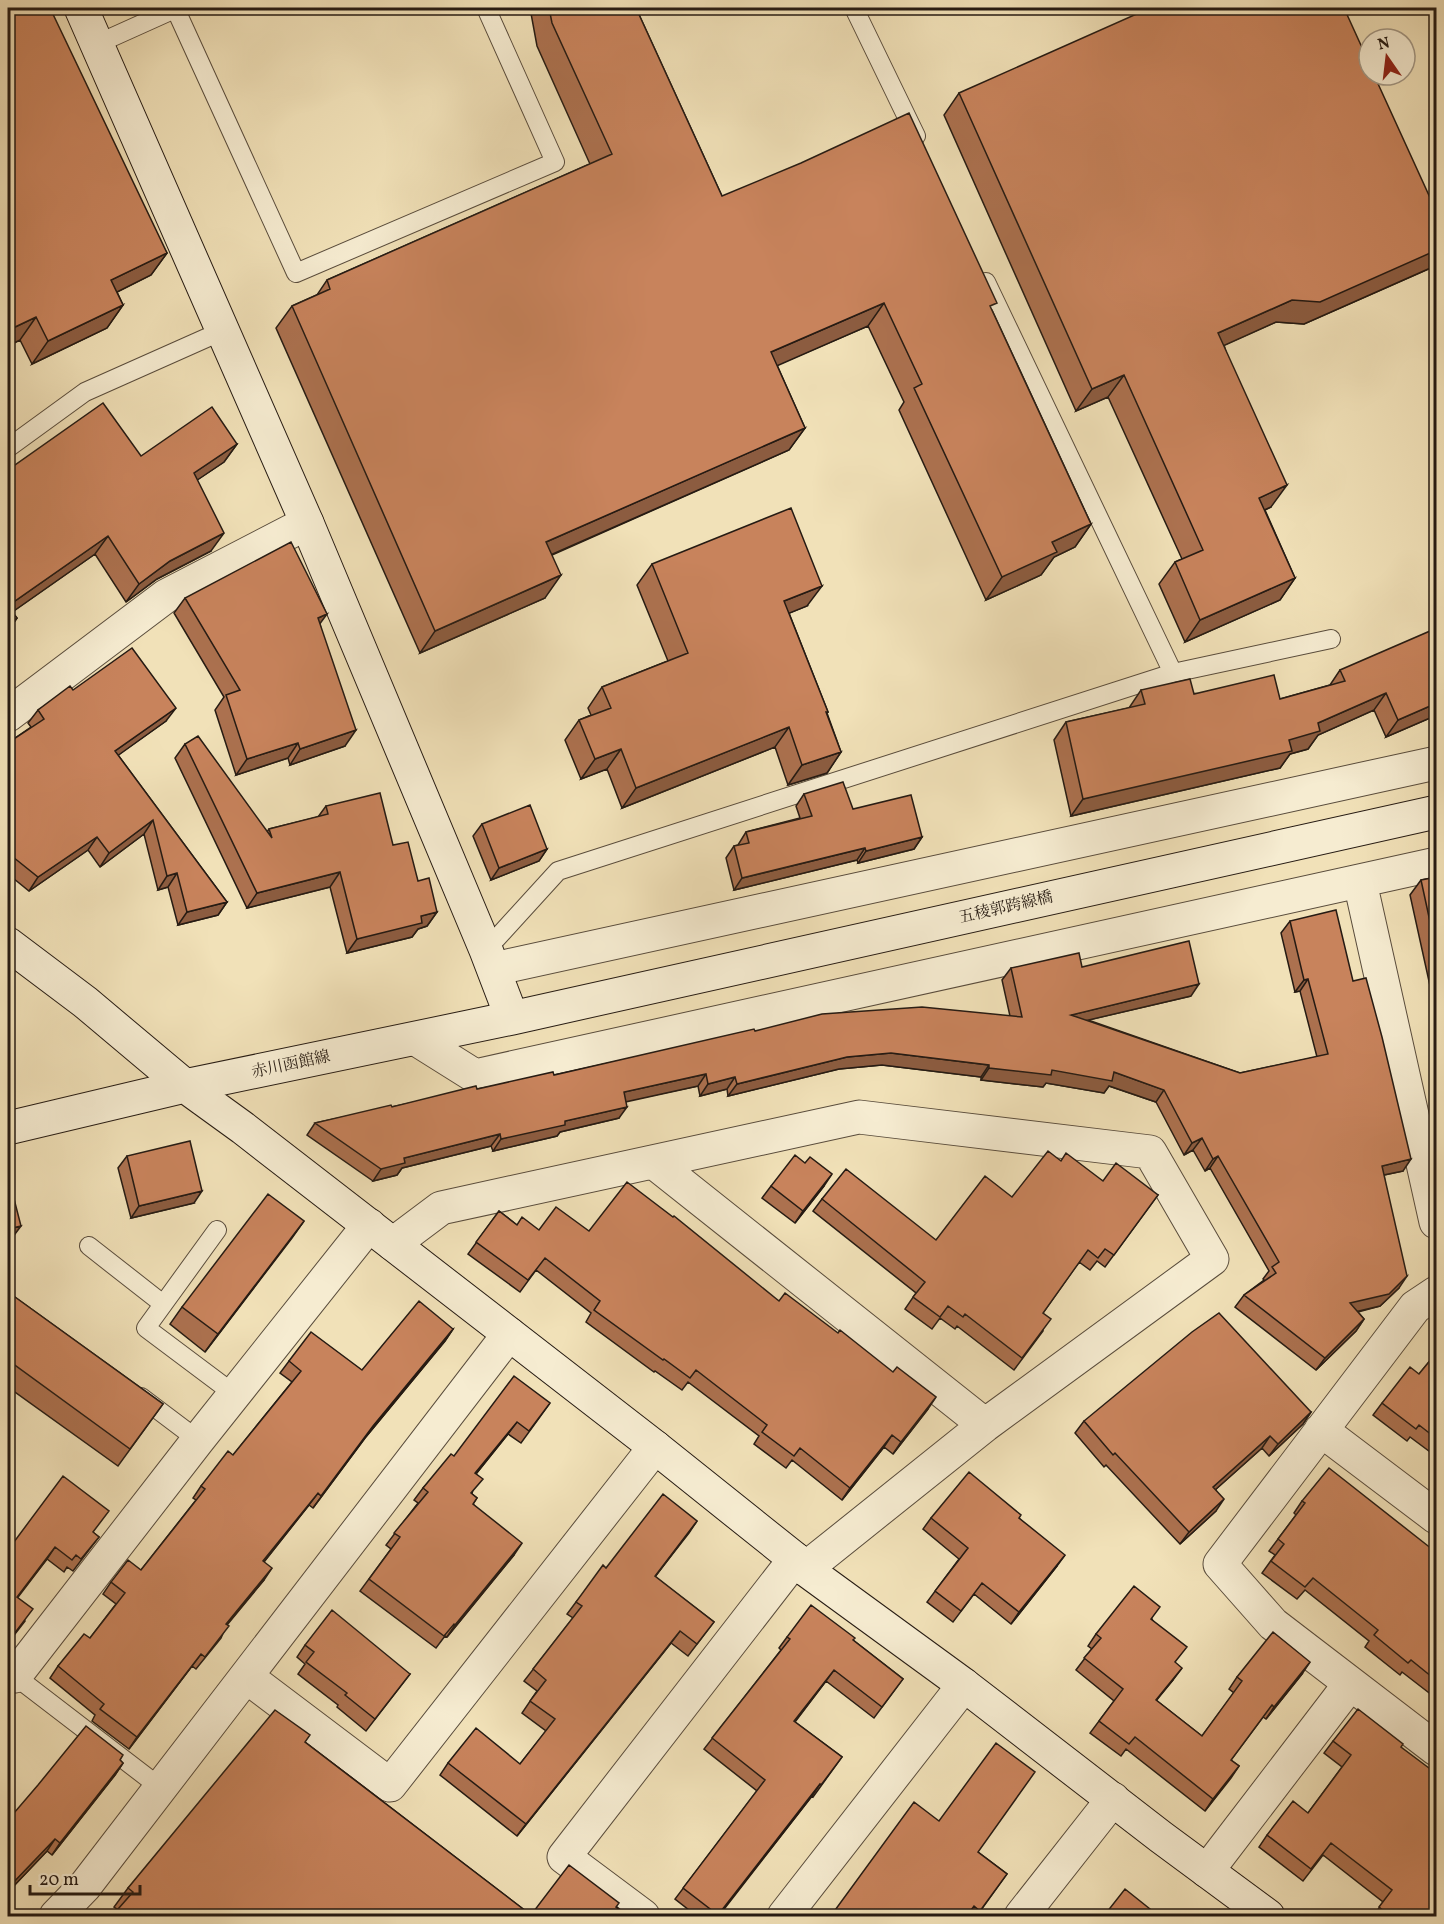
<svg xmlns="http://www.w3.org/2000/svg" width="1444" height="1924" font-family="Vollkorn,'Noto Serif JP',serif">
<rect width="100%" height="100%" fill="#f1e1b8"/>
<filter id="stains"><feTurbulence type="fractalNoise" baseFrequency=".00333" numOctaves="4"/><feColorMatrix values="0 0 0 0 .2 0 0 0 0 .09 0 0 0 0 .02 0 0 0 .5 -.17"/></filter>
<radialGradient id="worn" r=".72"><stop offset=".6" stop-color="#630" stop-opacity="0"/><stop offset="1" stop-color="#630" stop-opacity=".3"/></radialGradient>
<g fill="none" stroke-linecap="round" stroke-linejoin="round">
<!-- lane casing -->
<g stroke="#594c3c" stroke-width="20">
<path id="lane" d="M175 8 296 273 555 162 486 8
M854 8 916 136
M97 44 177 8
M986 282 1173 673
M8 448 85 392 222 331
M486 950 558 871 1173 673 1331 639
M217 1230 146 1328 234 1394
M89 1246 163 1304
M141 1397 198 1440
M15 1676 161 1788"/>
</g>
<!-- street casing -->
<g stroke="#594c3c" stroke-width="35">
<path id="street" d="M8 715 166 596 307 523
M1360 882 1436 1222
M494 969 1436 763
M416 1039 475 1076 1436 864
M655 1163 985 1425
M393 1244 441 1208 859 1117 1150 1152 1212 1259 985 1425 805 1569
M1436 1293 1415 1307 1220 1564 1273 1624 1436 1749
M1321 1430 1436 1517
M8 1670 15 1676 198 1440 369 1225
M247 1677 390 1785 655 1447
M1207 1871 1350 1684
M56 1916 85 1886 509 1334
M643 1916 564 1857 795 1559
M784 1916 964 1685
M1021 1916 1113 1799"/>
</g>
<!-- secondary casing -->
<g stroke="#261b13" stroke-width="35">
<path id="secondary" d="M81 8 307 523 486 950 512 1018
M8 944 85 1002 185 1086 243 1128 655 1447 795 1559 805 1569 964 1685 1161 1837 1268 1916
M8 1128 185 1086 512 1018 1436 812"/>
</g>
<!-- lane -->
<use href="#lane" stroke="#f6ecd1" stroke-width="18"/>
<!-- street -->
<use href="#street" stroke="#f6ecd1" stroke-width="33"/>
<!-- secondary -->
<use href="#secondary" stroke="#f6ecd1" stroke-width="33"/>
</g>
<!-- wall -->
<path fill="#ac714f" stroke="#261b13" stroke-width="1.5" d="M8 8 167 253 151 275 117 292 123 305 107 328 32 364 20 340 8 346Z
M530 8H636L722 196 992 310 1091 524 1075 547 1054 557 1041 575 986 600 899 410 904 402 868 326 777 365 805 428 789 450 552 555 545 598 420 653 276 328 292 306 317 295 327 280 590 164 537 46Z
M959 93 1437 213V264L1435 266 1304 324 1276 322 1224 345 1271 507 1265 510 1295 578 1280 600 1185 642 1159 584 1175 562 1182 559 1108 397 1076 411 944 115Z
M237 444 224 462 197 480 211 551 157 579 126 602 95 554 12 612 17 618 8 631V470L141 456Z
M652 564 807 606 789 613 828 712 827 713 841 752 827 773 788 785 775 747 622 808 607 769 581 779 565 740 579 720 591 715 588 708 602 687 668 661 637 585Z
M185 598 320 624 345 746 290 765 288 758 236 775 215 710 224 697 174 613Z
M1340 670 1437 715 1386 737 1374 710 1318 735 1308 749 1290 754 1280 768 1071 816 1054 740 1066 722 1129 708 1141 690 1280 699 1330 685Z
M73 690 166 721 118 755 227 902 218 915 178 925 168 887 158 890 144 834 100 867 88 850 29 891 8 874V743L31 727 28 723 38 710Z
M185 744 267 832 269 829 318 817 326 806 393 845 418 881 437 912 427 926 418 929 412 937 347 953 330 887 247 908 175 758Z
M804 794 853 809 922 837 914 849 858 863 857 860 734 890 726 858 734 846 738 845 746 832 800 818 796 806Z
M482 824 547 849 539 861 491 880 473 836Z
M1437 877V1034L1432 1018 1436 1013 1410 895 1421 880Z
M1290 921 1353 981 1403 1171 1384 1175 1399 1288 1380 1306 1358 1312 1364 1319 1356 1331 1316 1370 1235 1307 1244 1295 1264 1280 1263 1279 1269 1271 1210 1168 1205 1171 1193 1150 1184 1155 1156 1102 1109 1086 1104 1093 1046 1083 1043 1087 981 1080V1077L882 1065 839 1069 728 1096 727 1089 700 1096 698 1086 626 1101 619 1118 560 1132 557 1136 493 1151 491 1146 402 1168 397 1175 373 1181 307 1135 315 1123 477 1089 554 1075 755 1031 1010 1016 1002 980 1011 968 1082 967 1191 996 1088 1020 1240 1073 1317 1057 1300 991 1295 992 1281 933Z
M127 1156 194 1203 131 1218 118 1168Z
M1061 1161 1103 1181 1158 1195 1105 1267 1097 1261 1090 1270 1079 1262 1043 1313V1331L1014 1370 957 1326 955 1329 940 1318 932 1329 905 1309 916 1293 813 1211 822 1199 936 1240 1012 1197Z
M805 1163 824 1186 795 1223 762 1198 771 1186Z
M499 1211 517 1225 539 1230 589 1231 779 1301 928 1409 893 1454 884 1447 842 1500 792 1460 786 1468 754 1444 759 1436 688 1382 682 1390 655 1371 654 1372 586 1322 591 1313 536 1270 520 1292 468 1254Z
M304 1221 205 1352 170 1324 182 1307Z
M8 1292 163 1404 118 1466 8 1387Z
M453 1329 445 1341 365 1438 313 1508 309 1505 264 1562V1580L227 1624 221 1638 196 1669 192 1666 129 1749 92 1721 95 1715 50 1678 58 1666 90 1638 116 1604 103 1594 111 1582 141 1570 196 1500 193 1498 201 1486 233 1455 292 1382 280 1373 289 1361 362 1370Z
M1437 1352V1457L1410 1437 1407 1441 1373 1415 1382 1403 1419 1374Z
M550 1403 521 1443 508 1434 476 1474 472 1494 477 1498 473 1504 514 1555 447 1637 445 1636 436 1648 360 1591 391 1549 386 1545 418 1503 414 1500 423 1488 454 1456Z
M1311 1412 1303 1424 1269 1456 1262 1448 1216 1489V1511L1180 1544 1106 1465 1104 1467 1075 1433 1084 1421Z
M1302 1501 1437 1553V1699L1402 1672 1400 1675 1365 1647 1369 1641 1305 1590 1297 1599 1262 1573 1275 1555 1269 1551 1296 1515 1294 1513Z
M931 1518H1019L1057 1566 1011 1624 974 1594 953 1622 927 1602 959 1559 923 1529Z
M697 1521 655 1577 714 1622 688 1656 671 1643 517 1836 440 1775 448 1763 520 1764 546 1731 522 1713 537 1691 524 1681 573 1618 567 1614 576 1602 606 1568Z
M94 1533 99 1537 73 1571 67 1567 64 1572 47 1559 17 1597 25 1621 8 1643V1550Z
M1152 1619 1175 1663 1173 1680 1156 1700 1202 1736 1234 1693 1229 1689 1237 1677 1302 1674 1266 1719 1263 1717 1231 1760 1239 1766 1205 1811 1126 1749 1121 1756 1090 1733 1114 1701 1076 1670 1092 1649 1088 1646 1096 1634Z
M787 1637 853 1640 903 1679 874 1718 826 1681 795 1722 842 1757 813 1797 812 1796 718 1917H698L675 1899 757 1791 704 1749 781 1650 779 1648Z
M305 1645 410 1674 366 1731 337 1707 338 1705 298 1674 305 1664 297 1657Z
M1333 1741 1401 1747 1437 1917H1373L1383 1902 1323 1855 1303 1881 1259 1847 1267 1835 1308 1813 1342 1767 1324 1753Z
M305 1742 531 1915 617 1907 629 1917 117 1909 114 1907 128 1888Z
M120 1760 123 1763 115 1775 52 1855 47 1851 8 1892Z
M978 1852 1007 1874 976 1917H830Z"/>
<!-- shaded-wall -->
<path fill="#8c5c40" stroke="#261b13" stroke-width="1.5" d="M1437 250V264L1435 266 1304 324 1276 322 1203 355 1218 333 1292 300Z
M167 253 151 275 95 303 111 280Z
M884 303 868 326 756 375 771 352Z
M123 305 107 328 32 364 48 341Z
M36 317 20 340 8 346V336L13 328Z
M1124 375 1108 397 1076 411 1092 389Z
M805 428 789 450 530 564 546 542Z
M237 444 224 462 181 491 194 473Z
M1287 485 1271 507 1244 519 1259 498Z
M1091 524 1075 547 1054 557 1041 575 986 600 1002 577 1052 542Z
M224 533 211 551 157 579 126 602 139 584 170 561Z
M108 536 95 554 8 615V606Z
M561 575 545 598 420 653 435 631Z
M1295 578 1280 600 1185 642 1200 620Z
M822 586 807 606 770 621 784 601Z
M327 614 316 629 318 618Z
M17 618 8 631V624Z
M1386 693 1374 710 1318 735 1308 749 1290 754 1280 768 1071 816 1083 799 1289 740 1318 723Z
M1437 703V715L1386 737 1398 720Z
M176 708 166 721 106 764 115 751Z
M789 727 775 747 622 808 636 788Z
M356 730 345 746 290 765 300 749Z
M298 743 288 758 236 775 247 759Z
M621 749 607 769 581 779 595 759Z
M841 752 827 773 788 785 802 765Z
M153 820 144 834 100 867 109 853Z
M97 837 88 850 29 891 38 877Z
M922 837 914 849 858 863 866 851Z
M865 848 857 860 734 890 742 878Z
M547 849 539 861 491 880 499 868Z
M340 872 330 887 247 908 257 893Z
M177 873 168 887 158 890 167 876Z
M227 902 218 915 178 925 187 912Z
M437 912 427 926 418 929 412 937 347 953 357 939 421 916Z
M1308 979 1300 991 1295 992 1304 980Z
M1199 984 1191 996 1063 1026 1071 1015Z
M891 1053 989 1065 981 1077 882 1065 839 1069 728 1096 737 1084 847 1057Z
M989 1068 1114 1072 1164 1090 1156 1102 1109 1086 1104 1093 1046 1083 1043 1087 981 1080Z
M706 1074 698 1086 616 1104 624 1092Z
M735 1077 727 1089 700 1096 708 1084Z
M627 1107 619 1118 560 1132 557 1136 493 1151 501 1139 565 1121Z
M500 1134 491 1146 402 1168 397 1175 373 1181 381 1169 404 1158Z
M1202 1138 1193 1150 1184 1155 1192 1143Z
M1218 1156 1210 1168 1205 1171 1213 1159Z
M1411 1159 1403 1171 1374 1177 1382 1166Z
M832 1174 824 1186 795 1223 803 1211Z
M202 1191 194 1203 131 1218 139 1206Z
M304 1221 292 1238 205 1352 218 1334Z
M21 1226 12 1238 8 1239V1229Z
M1407 1276 1399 1288 1380 1306 1342 1315 1350 1303Z
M1364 1319 1356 1331 1316 1370 1325 1358Z
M453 1329 445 1341 365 1438 313 1508 373 1426Z
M936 1397 928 1409 893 1454 901 1442Z
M1311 1412 1303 1424 1269 1456 1278 1444Z
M517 1422 508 1434 467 1485 475 1473Z
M892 1435 884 1447 842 1500 850 1488Z
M1270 1436 1262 1448 1205 1499 1213 1487Z
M318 1493 309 1505 255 1573 263 1561Z
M1224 1499 1216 1511 1180 1544 1189 1532Z
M697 1521 689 1533 646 1588 655 1576Z
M522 1543 514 1555 447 1637 455 1625Z
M55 1547 47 1559 9 1609 17 1597Z
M1065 1555 1057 1566 1011 1624 1019 1612Z
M272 1568 264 1580 218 1636 226 1624Z
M680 1631 671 1643 517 1836 526 1824Z
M201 1654 192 1666 129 1749 137 1737Z
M1310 1662 1302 1674 1266 1719 1274 1707Z
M1182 1668 1173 1680 1147 1712 1156 1700Z
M834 1670 826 1681 786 1733 794 1721Z
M123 1763 115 1775 52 1855 60 1843Z
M1239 1766 1231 1778 1205 1811 1213 1799Z
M820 1784 812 1796 717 1917 718 1915Z
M55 1839 47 1851 8 1892V1888Z"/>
<!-- building -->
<path fill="#c8835c" stroke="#261b13" stroke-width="1.5" d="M8 8H50L167 253 111 280 123 305 48 341 36 317 13 328 8 317Z
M549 8H636L722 196 801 163 909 113 997 303 990 306 1091 524 1052 542 1057 552 1002 577 914 388 922 384 884 303 771 352 805 428 546 542 561 575 435 631 292 306 330 289 327 280 612 154 552 23Z
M1150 8H1344L1369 63V75H1374L1437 213V250L1320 302 1292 300 1218 333 1287 485 1259 498 1295 578 1200 620 1175 562 1203 550 1124 375 1092 389 959 93Z
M103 403 141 456 212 407 237 444 194 473 224 533 170 561 139 584 108 536 8 606 17 618 8 624V470Z
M791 508 822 586 784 601 828 712H826L841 752 802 765 789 727 636 788 621 749 595 759 579 720 611 708 602 687 688 653 652 564Z
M291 542 327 614 318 618 356 730 300 749 298 743 247 759 226 695 240 690 185 598Z
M1437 628V703L1398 720 1386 693 1318 723 1320 731 1289 740 1292 751 1083 799 1066 722 1145 704 1141 690 1190 679 1194 694 1274 675 1280 699 1345 681 1340 670Z
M132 648 176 708 115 751 227 902 187 912 177 873 167 876 153 820 109 853 97 837 38 877 8 853V743L44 719 38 710 70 686 73 690Z
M198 736 272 838 269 829 328 814 326 806 380 793 393 845 408 842 418 881 429 878 437 912 421 916 422 923 357 939 340 872 257 893 185 744Z
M843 782 853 809 911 795 922 837 866 851 865 848 742 878 734 846 749 843 746 832 812 816 804 794Z
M530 805 547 849 499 868 482 824Z
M1437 877V954L1421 880Z
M1336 910 1353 981 1366 978 1382 1037 1411 1159 1382 1166 1407 1276 1389 1294 1350 1303 1364 1319 1325 1358 1244 1295 1276 1273 1272 1267 1279 1262 1218 1156 1213 1159 1202 1138 1192 1143 1164 1090 1114 1072 1112 1081 1052 1070 1051 1075 989 1068V1065L891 1053 847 1057 737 1084 735 1077 708 1084 706 1074 624 1092 627 1107 565 1121V1125L501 1139 500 1134 404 1158 405 1163 381 1169 315 1123 391 1105 392 1107 476 1086 477 1089 553 1072 554 1075 754 1029 755 1031 822 1014 922 1007 1022 1017 1011 968 1079 953 1082 967 1189 941 1199 984 1071 1015 1240 1073 1328 1054 1308 979 1304 980 1290 921Z
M190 1141 202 1191 139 1206 127 1156Z
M1048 1151 1061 1161 1066 1153 1103 1181 1116 1163 1158 1195 1114 1255 1105 1249 1098 1258 1088 1250 1043 1313 1051 1319 1022 1358 965 1314 963 1317 948 1306 940 1317 913 1297 925 1282 822 1199 846 1169 936 1240 985 1176 1012 1197Z
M795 1155 805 1163 810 1157 832 1174 803 1211 771 1186Z
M627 1182 673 1217 674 1216 779 1301 785 1293 838 1333 840 1330 893 1372 897 1367 936 1397 901 1442 892 1435 850 1488 800 1448 794 1456 762 1432 767 1425 696 1370 690 1378 664 1359 663 1360 594 1310 600 1301 545 1258 528 1280 476 1242 499 1211 517 1225 522 1217 539 1230 556 1207 589 1231Z
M268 1194 304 1221 218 1334 182 1307Z
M13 1195 21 1226 8 1229V1196Z
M8 1292 163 1404 130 1449 8 1360Z
M419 1301 453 1329 373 1426 321 1496 318 1493 263 1561 272 1568 226 1624 229 1626 205 1657 201 1654 137 1737 100 1709 104 1704 58 1666 84 1634 90 1638 125 1593 111 1582 128 1560 141 1570 205 1489 201 1486 228 1451 233 1455 301 1371 289 1361 311 1332 362 1370Z
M1219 1313 1311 1412 1278 1444 1270 1436 1213 1487 1224 1499 1189 1532 1115 1453 1113 1455 1084 1421 1192 1332Z
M1437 1352V1439L1419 1425 1416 1429 1382 1403 1410 1367 1419 1374Z
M514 1376 550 1403 529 1431 517 1422 475 1473 483 1479 471 1493 477 1498 473 1504 522 1543 455 1625 454 1624 444 1636 369 1579 400 1537 394 1533 428 1492 423 1488 451 1454 454 1456Z
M1329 1468 1437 1553V1681L1411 1660 1408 1663 1374 1635 1378 1630 1313 1578 1305 1587 1271 1561 1284 1544 1278 1539 1305 1503 1302 1501Z
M969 1472 1021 1515 1019 1518 1065 1555 1019 1612 982 1583 961 1611 935 1591 968 1548 931 1518Z
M63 1476 109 1511 93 1532 99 1537 81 1559 76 1555 72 1560 55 1547 17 1597 33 1609 8 1642V1550Z
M663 1494 697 1521 655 1576 714 1622 697 1644 680 1631 526 1824 448 1763 476 1728 520 1764 555 1719 530 1701 546 1680 533 1669 582 1606 576 1602 603 1565 606 1568Z
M1134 1586 1160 1607 1151 1619 1187 1647 1175 1662 1182 1668 1156 1700 1202 1736 1242 1681 1237 1677 1273 1632 1310 1662 1274 1707 1272 1705 1231 1760 1239 1766 1213 1799 1135 1737 1129 1744 1099 1721 1123 1689 1084 1658 1101 1638 1096 1634Z
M811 1605 855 1638 853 1640 903 1679 882 1707 834 1670 794 1721 842 1757 821 1785 820 1784 718 1915 683 1888 765 1780 712 1738 790 1639 787 1637Z
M332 1610 410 1674 375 1719 345 1695 347 1693 306 1662 314 1652 305 1645Z
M1358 1709 1403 1744 1401 1747 1437 1774V1917H1391L1379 1907 1392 1890 1331 1843 1311 1869 1267 1835 1293 1801 1308 1813 1351 1755 1333 1741Z
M275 1710 310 1735 305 1742 531 1915 569 1865 619 1903 616 1907 629 1917H111L133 1892 128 1888Z
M86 1726 123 1755 120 1760 123 1763 60 1843 55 1839 8 1888V1820L38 1785Z
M996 1743 1035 1772 978 1852 1007 1874 980 1911 974 1906 966 1917H830L914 1802 939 1821Z
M1125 1889 1160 1917H1103Z"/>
<g text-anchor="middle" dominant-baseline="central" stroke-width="5" stroke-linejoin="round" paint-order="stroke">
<!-- street labels -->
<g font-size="16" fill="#261b13" stroke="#f6ecd1">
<text transform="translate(1006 908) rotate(-13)">五稜郭跨線橋</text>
<text transform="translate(291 1065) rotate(-12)">赤川函館線</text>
</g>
</g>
<!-- margin -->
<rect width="1444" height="1924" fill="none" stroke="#f1e1b8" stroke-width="30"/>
<rect x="9" y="9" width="1426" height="1906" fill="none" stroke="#261b13" stroke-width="3"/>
<rect x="15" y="15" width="1414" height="1894" fill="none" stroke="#261b13" stroke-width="1.5"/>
<!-- north arrow -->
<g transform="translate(1387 57) rotate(346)"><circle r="28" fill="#f6ecd1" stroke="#a39885" stroke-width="1.5"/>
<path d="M0-4.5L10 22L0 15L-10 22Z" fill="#8f2418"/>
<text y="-9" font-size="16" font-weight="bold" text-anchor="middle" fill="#261b13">N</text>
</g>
<!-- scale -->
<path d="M30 1885v9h110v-9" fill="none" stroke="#261b13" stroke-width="3"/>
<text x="39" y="1885" font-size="18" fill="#261b13" stroke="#f6ecd1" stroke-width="4.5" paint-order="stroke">20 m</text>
<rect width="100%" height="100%" filter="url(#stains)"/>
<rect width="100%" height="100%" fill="url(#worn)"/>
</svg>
